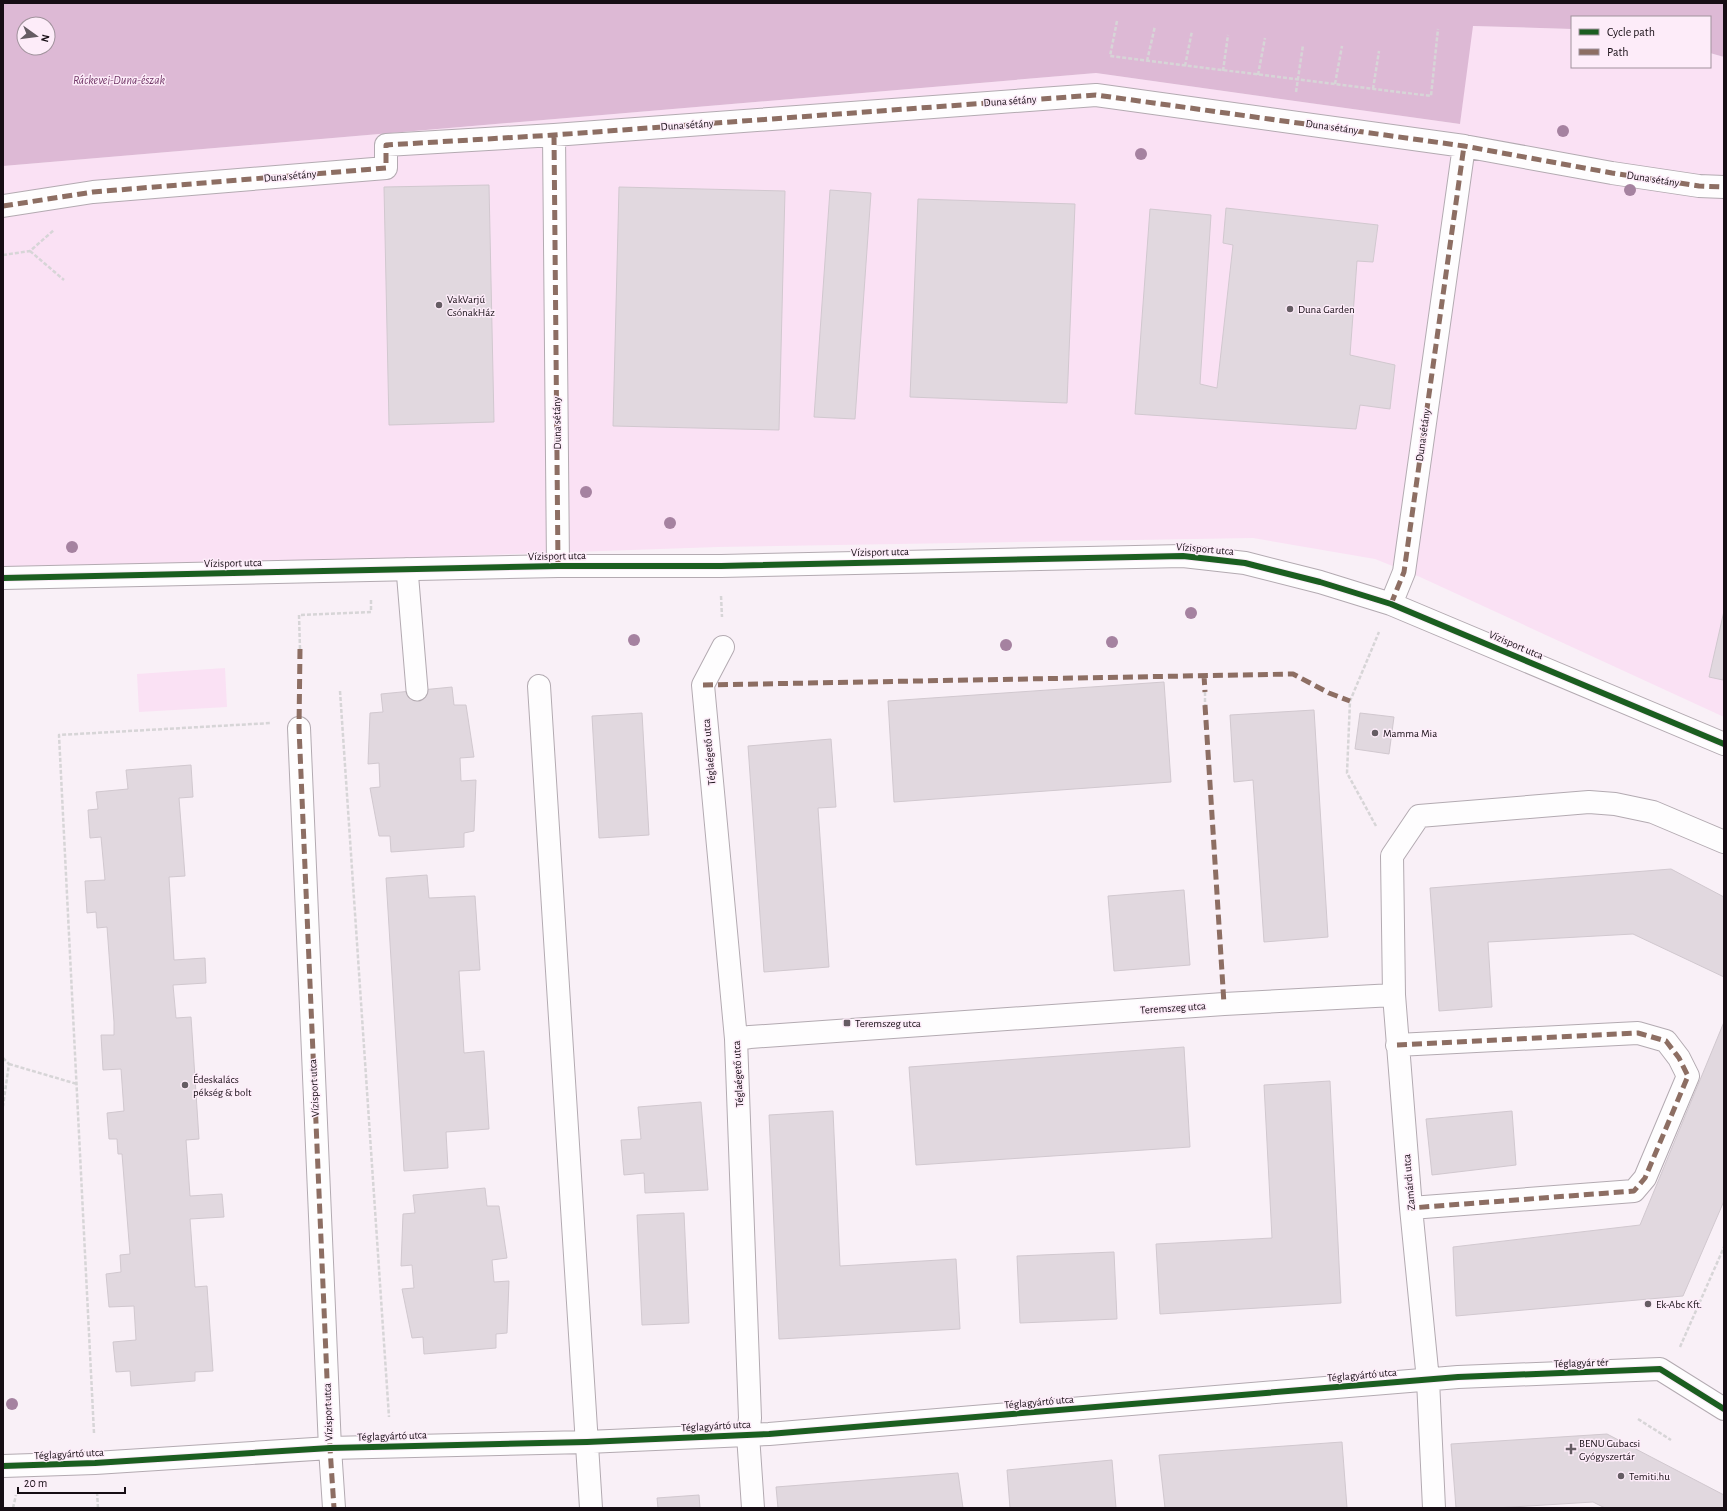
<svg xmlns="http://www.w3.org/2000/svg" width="1727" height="1511" font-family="'Alegreya Sans',sans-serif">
<rect width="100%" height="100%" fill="#f9f0f7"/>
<!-- green -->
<path fill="#fae1f4" d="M1472 26 1572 29V67H1710V53L1724 57V717L1420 577 1375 559 1253 538 718 547 3 572V166L1096 73 1460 124Z
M225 668 227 707 139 712 137 674Z"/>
<!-- water -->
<path fill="#ddb9d5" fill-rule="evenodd" d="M3 3H1724V57L1710 53V17H1572V29L1473 26 1460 124 1096 73 3 166ZM24 24H48V48H24Z"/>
<!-- building -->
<path fill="#e1d8df" stroke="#d1c8cf" d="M489 185 494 422 389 425 384 187Z
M619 187 785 191 779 430 613 426Z
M830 190 871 193 855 419 814 417Z
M918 199 1075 204 1067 403 910 397Z
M1226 208 1378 225 1373 262 1357 261 1350 355 1395 365 1390 409 1360 405 1356 429 1135 414 1150 209 1211 215 1200 384 1217 388 1233 245 1223 243Z
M1724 611V674L1723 680 1709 677Z
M1164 682 1171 782 894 802 888 701Z
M452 687 454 705H466L474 757 460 758 461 781 476 780 474 831 464 833V847L391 852 390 836H379L370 788 380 787 379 763 368 764 370 713 383 712 381 694Z
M1314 710 1328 937 1264 942 1253 780 1234 782 1230 715Z
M642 713 649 835 599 838 592 716Z
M1360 713 1394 717 1389 754 1355 749Z
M831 739 836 807 818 808 829 967 764 972 748 746Z
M191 765 193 797 179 798 185 876 169 877 174 960 205 958 206 983 173 985 176 1018 191 1017 199 1139 186 1140 190 1196 222 1194 224 1217 190 1219 195 1287 207 1286 213 1371 195 1372V1381L131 1386 130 1371 116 1372 113 1342 136 1340 134 1306 109 1307 106 1274 121 1272 120 1255 130 1254 122 1154H118L117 1139H109L107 1113 124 1111 121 1069 103 1070 101 1035H114V1022L107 927 97 928 96 912 87 913 85 881 105 880 101 837 90 838 88 810 98 809 96 792 128 789 126 770Z
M1671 869 1724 897V977L1633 934 1488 942 1492 1007 1439 1011 1430 888Z
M427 875 429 898 475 896 480 970 459 971 464 1053 484 1051 489 1129 446 1132 448 1168 404 1171 386 878Z
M1184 890 1190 965 1114 971 1108 896Z
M1724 1022V1201L1683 1296 1456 1316 1453 1247 1640 1225Z
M1184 1047 1190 1147 916 1165 909 1067Z
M1330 1081 1341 1303 1160 1314 1156 1244 1272 1238 1264 1085Z
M701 1102 708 1190 645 1193 644 1173 624 1175 621 1140 641 1139 638 1107Z
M833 1111 840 1266 956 1259 960 1329 779 1339 769 1115Z
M1512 1111 1516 1165 1432 1175 1426 1119Z
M485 1188 487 1206H499L507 1258 492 1260 494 1282 509 1281 507 1333 496 1334V1348L424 1354 423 1337 412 1338 402 1289 414 1288 412 1265 401 1266 403 1214 415 1213 413 1195Z
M684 1213 689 1323 642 1325 637 1215Z
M1114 1252 1117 1319 1020 1323 1017 1256Z
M1607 1434 1724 1495V1508H1605L1593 1502 1496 1508H1456L1451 1444Z
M1342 1442 1347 1508H1165L1159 1455Z
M1112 1460 1116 1508H1010L1007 1470Z
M958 1473 963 1508H778L776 1487Z
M699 1495 700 1508H658L657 1498Z"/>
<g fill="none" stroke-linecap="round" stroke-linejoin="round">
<!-- lane casing -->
<g stroke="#b3aab1" stroke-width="23">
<path id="lane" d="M407 569 417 690"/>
</g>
<!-- street casing -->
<g stroke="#b3aab1" stroke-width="24">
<path id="street" d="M554 135 558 566
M3 206 93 192 386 168V145L554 135 1096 95 1464 146 1612 173 1699 186 1724 187
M3 578 558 566H721L1183 556 1245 563 1320 582 1391 604 1724 744
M1391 604 1404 572 1464 146
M723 647 703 685 736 1039 750 1418 748 1435 753 1508
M539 686 591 1508
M299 728 330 1448 334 1508
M736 1039 750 1037 1224 1004 1394 995
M1397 1045 1638 1033 1666 1041 1679 1058 1688 1076 1645 1178 1634 1191 1411 1208
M3 1466 95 1463 330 1448 587 1442 769 1434 1458 1377 1660 1369 1724 1409
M1434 1508 1428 1380 1411 1208 1394 995 1392 856 1419 816 1589 802 1615 804 1653 812 1724 842"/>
</g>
<!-- path -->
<path stroke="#d7d5d7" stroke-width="2.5" stroke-dasharray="4 2" stroke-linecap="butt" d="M1117 21 1110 56 1431 96 1438 29
M1147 61 1155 26
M1185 66 1192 31
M1223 71 1228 35
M1258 75 1265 38
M1335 84 1342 46
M1373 89 1379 51
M1296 92 1303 45
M30 251 64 280
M3 255 30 251 54 230
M721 596 722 617
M300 649 299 615 371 612V599
M340 691 389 1417
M1205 692V705
M1376 826 1347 773 1350 701 1379 632
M3 1058 9 1064 3 1106
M9 1064 77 1084
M1680 1347 1724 1247
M1638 1419 1671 1440
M94 1433 59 735 271 723
M97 1492 98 1508
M13 1508 16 1495"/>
<!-- lane -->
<use href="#lane" stroke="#fefdfe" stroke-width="21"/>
<!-- street -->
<use href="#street" stroke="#fefdfe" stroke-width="22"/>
<!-- quiet -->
<path stroke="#8d6e63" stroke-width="5" stroke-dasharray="10 5" stroke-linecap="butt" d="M554 135 558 566
M3 206 93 192 386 168V145L554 135 1096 95 1464 146 1612 173 1699 186 1724 187
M1391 604 1404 572 1464 146
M300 649 299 728 330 1448 334 1508
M1204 675 1205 692
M703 685 1293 674 1329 693 1350 701
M1205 705 1224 1004
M1397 1045 1638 1033 1666 1041 1679 1058 1688 1076 1645 1178 1634 1191 1411 1208"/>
<!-- cycleway casing -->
<g stroke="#fdecf9" stroke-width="8">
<path id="cycleway" d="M3 578 558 566H721L1183 556 1245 563 1320 582 1391 604 1724 744
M3 1466 95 1463 330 1448 587 1442 769 1434 1458 1377 1660 1369 1724 1409"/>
</g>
<!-- cycleway -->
<use href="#cycleway" stroke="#1b5e20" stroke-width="6"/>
</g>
<!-- trees -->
<g fill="#a582a0">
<circle cx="1563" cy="131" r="6"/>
<circle cx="1141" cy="154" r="6"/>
<circle cx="1630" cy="190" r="6"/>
<circle cx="586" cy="492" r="6"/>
<circle cx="670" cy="523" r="6"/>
<circle cx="72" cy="547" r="6"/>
<circle cx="1191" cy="613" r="6"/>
<circle cx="634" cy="640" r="6"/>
<circle cx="1112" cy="642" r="6"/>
<circle cx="1006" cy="645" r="6"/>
<circle cx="12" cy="1404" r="6"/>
</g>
<!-- markers -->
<g fill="#655c63" stroke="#fdecf9" stroke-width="1.5">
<circle cx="439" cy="305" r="4"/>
<circle cx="1290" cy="309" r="4"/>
<circle cx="1375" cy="733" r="4"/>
<rect x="843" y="1019" width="8" height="8" rx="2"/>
<circle cx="185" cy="1085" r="4"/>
<circle cx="1648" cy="1304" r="4"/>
<path d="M1569 1443h4v4h4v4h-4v4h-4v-4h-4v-4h4z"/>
<circle cx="1621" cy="1476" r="4"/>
</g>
<g text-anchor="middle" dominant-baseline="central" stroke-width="3" stroke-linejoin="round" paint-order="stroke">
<!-- street labels -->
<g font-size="11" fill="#160d14" stroke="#fdecf9">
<text transform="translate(1010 101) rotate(-4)">Duna sétány</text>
<text transform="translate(687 125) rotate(-4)">Duna sétány</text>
<text transform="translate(1332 127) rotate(8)">Duna sétány</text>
<text transform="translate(290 176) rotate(-5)">Duna sétány</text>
<text transform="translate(1653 179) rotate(9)">Duna sétány</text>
<text transform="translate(557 423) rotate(-91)">Duna sétány</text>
<text transform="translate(1423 435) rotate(-82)">Duna sétány</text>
<text transform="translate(1205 549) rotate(5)">Vízisport utca</text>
<text transform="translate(880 552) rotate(-1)">Vízisport utca</text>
<text transform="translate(557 556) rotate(-1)">Vízisport utca</text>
<text transform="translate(233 563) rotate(-1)">Vízisport utca</text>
<text transform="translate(1516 645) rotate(23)">Vízisport utca</text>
<text transform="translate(709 752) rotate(-95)">Téglaégető utca</text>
<text transform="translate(1173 1008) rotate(-4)">Teremszeg utca</text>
<text transform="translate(738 1074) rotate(-93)">Téglaégető utca</text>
<text transform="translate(314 1088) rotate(-93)">Vízisport utca</text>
<text transform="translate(1409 1182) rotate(-95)">Zamárdi utca</text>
<text transform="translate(1581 1363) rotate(-2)">Téglagyár tér</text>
<text transform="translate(1362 1375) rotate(-5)">Téglagyártó utca</text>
<text transform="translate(1039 1402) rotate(-5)">Téglagyártó utca</text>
<text transform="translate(328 1412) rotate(-92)">Vízisport utca</text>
<text transform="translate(716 1426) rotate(-3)">Téglagyártó utca</text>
<text transform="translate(392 1436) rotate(-2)">Téglagyártó utca</text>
<text transform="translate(69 1454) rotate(-3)">Téglagyártó utca</text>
</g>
<!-- poi labels -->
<g font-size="11" fill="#160d14" stroke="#fdecf9" text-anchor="start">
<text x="447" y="299">VakVarjú<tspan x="447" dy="13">CsónakHáz</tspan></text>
<text x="1298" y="309">Duna Garden</text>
<text x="1383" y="733">Mamma Mia</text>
<text x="855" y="1023">Teremszeg utca</text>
<text x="193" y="1079">Édeskalács<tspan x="193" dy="13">pékség &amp; bolt</tspan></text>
<text x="1656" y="1304">Ek-Abc Kft.</text>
<text x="1579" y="1443">BENU Gubacsi<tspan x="1579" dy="13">Gyógyszertár</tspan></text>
<text x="1629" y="1476">Temiti.hu</text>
</g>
<!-- water labels -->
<g font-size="12" font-style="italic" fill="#713767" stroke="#fdecf9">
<text x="119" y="80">Ráckevei-Duna-észak</text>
</g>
</g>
<!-- border -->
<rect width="1727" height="1511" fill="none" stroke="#160d14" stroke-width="8"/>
<!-- legend -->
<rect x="1571" y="16" width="140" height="52" fill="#fdecf9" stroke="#a1939d"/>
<rect x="1579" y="29" width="20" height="6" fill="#1b5e20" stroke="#a1939d"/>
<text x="1607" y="36" font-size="12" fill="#160d14">Cycle path</text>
<rect x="1579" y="49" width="20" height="6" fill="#8d6e63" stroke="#a1939d"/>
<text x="1607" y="56" font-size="12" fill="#160d14">Path</text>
<!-- north arrow -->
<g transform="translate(36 36) rotate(104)"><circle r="19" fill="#fdecf9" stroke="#a1939d"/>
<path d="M0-3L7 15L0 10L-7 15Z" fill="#655c63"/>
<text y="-6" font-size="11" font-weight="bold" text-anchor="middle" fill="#160d14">N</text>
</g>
<!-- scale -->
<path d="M18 1487v6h107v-6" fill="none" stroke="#160d14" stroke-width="2"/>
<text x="24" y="1487" font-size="12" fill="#160d14" stroke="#fdecf9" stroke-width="3" paint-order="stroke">20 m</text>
</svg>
